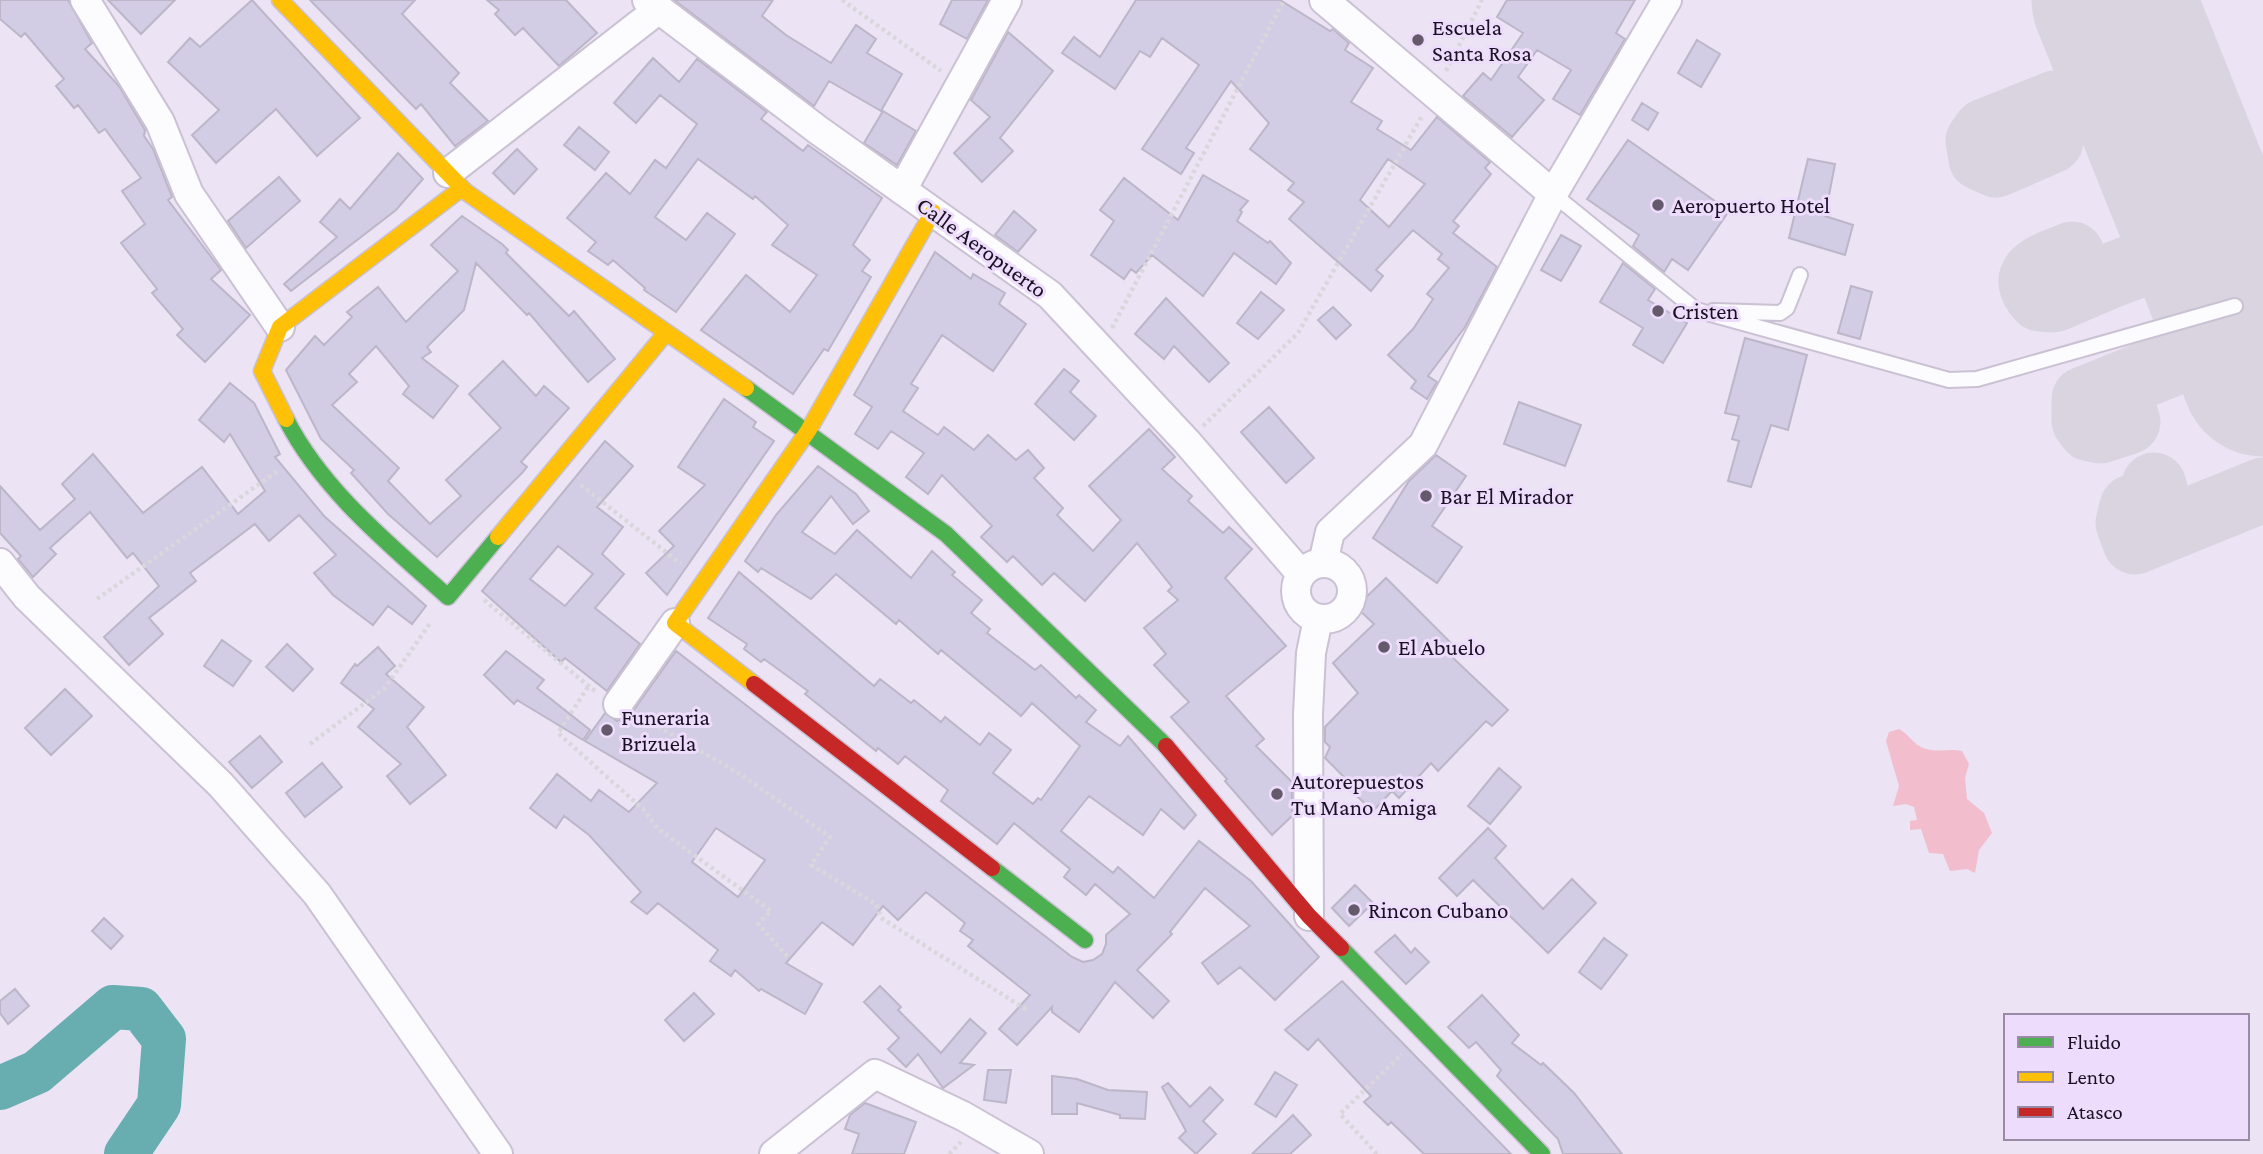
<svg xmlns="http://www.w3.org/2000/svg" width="2263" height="1154" font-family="'Crimson Pro',serif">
<rect width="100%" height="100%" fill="#ece3f5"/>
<!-- green -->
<path fill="#f2becd" d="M1899 729C1908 734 1913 743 1921 747 1935 754 1948 748 1962 751L1969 764 1965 778 1967 799 1984 813 1992 833 1979 850 1975 873 1967 869 1950 871 1943 854 1929 853 1921 829 1910 830V821L1917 820 1914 807 1906 804 1893 806 1899 786 1886 741 1889 732Z"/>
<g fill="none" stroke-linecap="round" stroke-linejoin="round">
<!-- river -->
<path stroke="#68aeb0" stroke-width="44" d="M0 1088 37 1072 113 1007 141 1009 164 1039 159 1105 126 1154"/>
<!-- taxiway -->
<path stroke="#dad4e0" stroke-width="65" d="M2046 126 2051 141 1996 165 1981 158 1978 141 1985 131 2055 103 2078 101 2114 108 2138 120 2157 137 2186 183
M2072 254C2050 264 2014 271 2040 299L2053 300C2082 289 2149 255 2178 258 2199 259 2214 276 2228 289
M2123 407 2128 422 2100 431 2090 429 2084 421V399L2206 350 2226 351 2261 370
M2154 485 2157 498 2132 507 2128 523 2135 542 2263 490"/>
<!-- runway -->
<path stroke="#dad4e0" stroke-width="163" d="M2113 0 2263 375"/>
</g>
<!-- building -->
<path fill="#d2cce4" stroke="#bcb6c8" stroke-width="2" fill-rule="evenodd" d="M0 0H68L92 43 85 49 119 86 145 130 144 136 153 149 172 197 168 200 221 270 211 279 250 315 205 362 177 335 183 329 152 293 157 289 121 243 145 224 122 191 141 178 105 129 99 133 78 105 74 108 56 86 64 79 25 33 21 37 0 19Z
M108 0H175L141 34Z
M252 0 360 118 317 156 276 109 216 163 192 135 219 110 168 62 190 38 200 47Z
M310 0H415L402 14 459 73 450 83 488 121 455 146 421 104 416 109Z
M487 0H566L597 33 559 66 523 28 515 35 495 14 499 10Z
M674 0H773L762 16 786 35 831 63 856 25 876 39 867 53 902 74 881 111 829 81 814 106Z
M952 0H988L967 39 940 24Z
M1136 0H1280L1330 31 1333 29 1349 43 1345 50 1373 68 1351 102 1382 121 1377 129 1411 150 1437 117 1490 162 1485 168 1491 174 1453 221 1459 226 1453 233 1497 267 1465 327 1428 376 1437 382 1427 399 1411 388 1416 381 1388 355 1413 329 1433 299 1427 294 1449 268 1438 259 1442 254 1413 230 1376 270 1383 276 1371 291 1289 219 1304 202 1288 190 1294 183 1250 149 1269 123 1231 81 1186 148 1194 153 1181 174 1142 149 1199 65 1162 38 1150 57 1140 51 1115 89 1062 53 1074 37 1100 57ZM1388 159 1425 184 1389 227 1360 200Z
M1507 0H1635L1616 33 1625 39 1580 115 1553 99 1571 70 1537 50 1518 77 1544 100 1512 137 1463 96 1483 73 1491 80 1523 33 1497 17Z
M1008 32 1053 71 1000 138 1013 151 982 182 954 153 990 117 971 100Z
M1697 40 1720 54 1701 87 1678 73Z
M653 58 679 82 697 59 767 112 761 119 803 151 808 145 882 198 853 245 870 260 862 271 871 277 828 351 824 349 793 394 701 330 746 275 790 312 817 275 772 245 788 225 755 196 753 199 698 159 655 217 686 240 707 213 735 234 676 312 644 290 645 288 613 260 608 265 588 251 596 242 567 218 606 173 630 194 655 160 666 168 697 124 660 95 636 123 614 103Z
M1642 103 1658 113 1648 130 1632 120Z
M883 111 916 131 897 165 864 143Z
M579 127 609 152 595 170 564 145Z
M1628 140 1729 211 1688 270 1672 259 1664 272 1633 246 1639 235 1587 199Z
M517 149 537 169 514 194 493 173Z
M398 153 423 179 396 210 291 291 284 284 337 237 320 222 340 199 350 209Z
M1808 159 1835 164 1825 216 1853 225 1845 255 1789 238Z
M1203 175 1248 201 1240 210 1242 212 1237 221 1268 243 1270 241 1291 263 1276 284 1234 253 1203 296 1152 255 1136 273 1131 269 1124 279 1091 255 1114 221 1100 210 1124 178 1178 220Z
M279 177 300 201 246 248 228 221Z
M1014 211 1036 230 1018 252 995 235Z
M462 216 502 244 508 250 506 253 569 316 574 311 615 359 588 382 529 313 527 315 476 263 464 310 427 347 431 352 422 358 458 386 433 418 403 394 409 386 376 346 349 374 357 382 332 405 399 468 388 481 430 524 461 496 446 480 501 428 469 394 503 361 536 396 544 386 569 408 521 462 527 467 522 473 437 557 388 514 351 473 354 470 321 439 286 370 315 336 324 345 352 317 347 312 378 287 406 322 458 271 431 245Z
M1561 235 1581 246 1561 281 1541 270Z
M935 252 971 279 973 274 1005 293 999 304 1026 324 993 371 942 335 911 384 918 388 903 411 938 435 944 427 974 450 988 435 1016 460 1028 450 1044 468 1034 478 1063 508 1057 515 1093 551 1121 520 1089 486 1149 429 1175 457 1162 469 1192 496 1188 501 1223 533 1229 527 1252 549 1225 578 1286 646 1226 696 1264 739 1256 746 1292 782V816L1272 835 1225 781 1227 779 1171 717 1189 702 1154 665 1166 654 1144 628 1178 600 1168 591 1172 587 1137 543 1085 601 1054 573 1042 585 1013 556 1007 562 981 537 992 526 942 475 928 494 906 477 924 453 891 431 878 449 855 434 872 407 854 395Z
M1623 263 1655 289 1648 300 1687 323 1663 363 1633 345 1643 328 1600 302Z
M1851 286 1872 292 1860 339 1838 333Z
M1261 292 1284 310 1258 339 1237 323Z
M1166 298 1229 363 1209 382 1174 346 1164 359 1135 334Z
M1333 307 1351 325 1336 339 1318 320Z
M1745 338 1807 355 1788 430 1771 425 1751 487 1728 481 1739 441 1732 439 1739 416 1725 413Z
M1064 369 1079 381 1070 392 1096 416 1074 440 1035 404Z
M230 383 254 403 280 454 275 457 324 516 426 606 412 624 388 606 373 625 333 595 314 573 336 555 299 515 269 541 255 524 190 573 196 581 149 618 163 634 129 665 104 637 159 586 133 553 127 558 90 512 50 548 56 554 33 577 18 559 21 556 0 533V486L40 530 75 499 62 484 93 454 143 513 202 467 238 514 265 491 230 434 224 442 199 420Z
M724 399 756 422 753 427 774 441 667 595 646 573 674 546 659 531 705 485 678 467Z
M1519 402 1581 425 1565 466 1504 444Z
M1269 407 1314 458 1286 483 1241 432Z
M605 441 633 466 597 507 623 527 602 554 624 574 595 608 640 644 607 691 565 658 561 662 482 591ZM558 546 593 574 565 606 530 579Z
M1436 455 1466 476 1432 526 1462 547 1437 583 1373 538 1409 481Z
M818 466 856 494 869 511 853 524 831 496 802 532 835 554 857 530 911 578 932 551 955 572 952 575 982 600 971 613 990 629 987 633 1035 670 1041 665 1076 698 1079 695 1096 710 1086 722 1120 746 1128 736 1196 815 1184 829 1161 809 1143 835 1089 796 1061 831 1113 873 1118 867 1154 898 1199 841 1251 881 1319 957 1275 1000 1240 967 1218 984 1202 963 1250 926 1205 888 1170 932 1172 934 1137 970 1169 1001 1153 1018 1115 982 1079 1032 1052 1012V1007L1017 1045 999 1029 1030 995 968 946 973 940 960 931 965 923 926 892 898 920 883 906 853 945 822 922 786 963 822 984 805 1014 761 989 759 991 735 970 731 976 710 961 718 950 658 903 647 914 631 902 641 892 589 835 564 816 556 828 530 808 557 774 591 801 599 790 629 812 657 783 585 741 605 713 617 721 631 714 676 651 1072 957 1083 962 1093 960 1102 954 1106 944V935L1130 914 1095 884 1086 895 1064 877 1070 869 1014 823 997 844 941 801 948 790 905 756 898 764 878 748 876 751 805 694 808 691 764 659 761 662 744 649 747 644 708 618 739 572 874 686 880 679 911 703 914 700 941 722 945 717 980 745 989 733 1011 750 993 773 1033 804 1038 798 1041 800 1080 746 1032 703 1021 716 941 650 938 654 899 620 896 624 836 574 811 599 761 568 758 572 745 561 776 515ZM716 828 765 860 738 897 692 862Z
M1386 578 1457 649 1451 656 1508 710 1492 726 1486 721 1438 771 1431 763 1399 798 1392 791 1373 811 1348 788 1351 784 1325 758 1330 747 1325 742V727L1358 693 1333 663 1374 624 1356 607Z
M222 640 251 661 233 686 204 666Z
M287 644 313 669 293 691 266 667Z
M378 647 395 666 386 674 424 707 407 727 446 775 410 804 387 776 401 764 358 727 374 709 341 683 355 664 357 666Z
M506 651 544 680 537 688 590 730 583 740 517 700 514 704 484 675Z
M65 689 92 716 51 755 25 728Z
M260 736 282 762 252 788 229 762Z
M322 763 342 787 305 817 286 793Z
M1499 768 1521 787 1490 824 1468 806Z
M1488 828 1506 846 1495 858 1543 909 1572 879 1596 903 1548 953 1473 880 1457 896 1439 878Z
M1355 885 1373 903 1349 926 1332 908Z
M104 918 123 936 111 949 92 931Z
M1395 935 1411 953 1415 948 1429 962 1406 984 1375 952Z
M1604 938 1627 955 1601 989 1579 972Z
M1342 981 1511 1154H1424L1391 1122 1388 1125 1364 1102 1371 1096 1318 1039 1308 1050 1285 1030Z
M880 986 901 1007 898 1010 941 1053 970 1019 986 1033 960 1063 974 1065 943 1088 918 1054 906 1067 888 1049 899 1038 864 1002Z
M15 989 29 1006 8 1024 0 1013V1001Z
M694 993 714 1014 684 1041 665 1020Z
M1482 995 1519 1035 1512 1043 1541 1065 1543 1063 1574 1093 1622 1154H1563L1558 1139 1497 1076 1501 1070 1476 1042 1469 1048 1448 1027Z
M988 1070H1011L1006 1103 984 1100Z
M1275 1072 1297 1085 1276 1117 1255 1104Z
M1052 1076 1077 1079 1108 1090 1147 1092 1145 1119 1120 1118V1115L1077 1103V1114H1052Z
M1168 1083 1190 1107 1210 1087 1223 1100 1203 1121 1216 1134 1196 1154 1179 1138 1186 1131 1162 1087Z
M865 1103 916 1122 904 1154H852L859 1134 845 1129 850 1115Z
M1293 1115 1311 1135 1290 1154H1252Z"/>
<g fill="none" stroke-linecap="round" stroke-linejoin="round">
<!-- lane casing -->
<g stroke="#cac1d3" stroke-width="18">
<path id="lane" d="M1553 194 1696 310 1949 380 1977 379 2235 306
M1713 311 1780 313 1787 308 1800 275"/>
</g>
<!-- street casing -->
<g stroke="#cac1d3" stroke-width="32">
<path id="street" d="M85 0 160 122 189 194 280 327
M647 0 818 130 1050 295 1187 442 1301 574
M1324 0 1553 194
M448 173 659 9
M902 190 1007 0
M1296 591a28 28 0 1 1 56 0a28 28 0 1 1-56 0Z
M0 563 27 597 221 785 317 894 498 1154
M1323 563 1330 532 1423 445 1553 194 1667 0
M618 704 675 623
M1309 916 1308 714 1311 653 1318 619
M774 1154 875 1074 963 1116 1029 1154"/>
</g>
<!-- fast casing -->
<g stroke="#cac1d3" stroke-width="19">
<path id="fast" d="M746 388 946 534 1166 746
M286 419C322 490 389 544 448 597L498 537
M992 868 1085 940
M1341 948 1542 1154"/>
</g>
<!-- slow casing -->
<g stroke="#cac1d3" stroke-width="19">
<path id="slow" d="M280 0 466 192 746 388
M286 419 262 371 280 327 462 188
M498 537 665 334
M754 684 675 623 808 431 933 212"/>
</g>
<!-- jam casing -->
<g stroke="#cac1d3" stroke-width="19">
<path id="jam" d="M754 684 992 868
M1166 746 1309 916 1341 948"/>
</g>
<!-- path -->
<path stroke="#dad7dc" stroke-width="4.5" stroke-dasharray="3.5 3.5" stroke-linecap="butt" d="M842 0 941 71
M1446 71 1482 0
M1112 328 1284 0
M1203 426 1298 333 1422 116
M581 485 681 564
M97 599 279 470
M484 600 596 692
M588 687 558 733 644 810 657 828 771 911 758 924 788 957
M640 716 740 774 830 837 811 865 876 904 881 918 1027 1010
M310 744 385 688 431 622
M949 1154 961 1142
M1377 1154 1340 1114 1402 1054"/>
<!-- lane -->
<use href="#lane" stroke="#fcfbfe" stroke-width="14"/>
<!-- street -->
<use href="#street" stroke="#fcfbfe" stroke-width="28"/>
<!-- fast -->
<use href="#fast" stroke="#4caf50" stroke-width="16"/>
<!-- slow -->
<use href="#slow" stroke="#ffc107" stroke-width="16"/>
<!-- jam -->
<use href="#jam" stroke="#c62828" stroke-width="16"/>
</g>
<!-- markers -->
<g fill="#645a6c" stroke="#eddcfc" stroke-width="2.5">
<circle cx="1418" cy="40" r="7"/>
<circle cx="1658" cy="205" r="7"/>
<circle cx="1658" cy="311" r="7"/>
<circle cx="1426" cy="496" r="7"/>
<circle cx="1384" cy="647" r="7"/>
<circle cx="607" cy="730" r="7"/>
<circle cx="1277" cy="794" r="7"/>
<circle cx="1354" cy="910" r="7"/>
</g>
<g text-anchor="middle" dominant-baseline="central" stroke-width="6" stroke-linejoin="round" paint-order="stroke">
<!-- poi labels -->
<g font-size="23" fill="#1b1023" stroke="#eddcfc" text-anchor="start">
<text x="1432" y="27">Escuela<tspan x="1432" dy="26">Santa Rosa</tspan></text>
<text x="1672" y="205">Aeropuerto Hotel</text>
<text x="1672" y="311">Cristen</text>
<text x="1440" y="496">Bar El Mirador</text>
<text x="1398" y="647">El Abuelo</text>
<text x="621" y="717">Funeraria<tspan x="621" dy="26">Brizuela</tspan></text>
<text x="1291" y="781">Autorepuestos<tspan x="1291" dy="26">Tu Mano Amiga</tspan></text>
<text x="1368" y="910">Rincon Cubano</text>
</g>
<!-- street labels -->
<g font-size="23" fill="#1b1023" stroke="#eddcfc">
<text transform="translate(982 247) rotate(36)">Calle Aeropuerto</text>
</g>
</g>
<!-- legend -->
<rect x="2004" y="1014" width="245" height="126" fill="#eddcfc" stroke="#998aa5" stroke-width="2"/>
<rect x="2018" y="1037" width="35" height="10" fill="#4caf50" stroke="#998aa5" stroke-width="2"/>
<text x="2067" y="1049" font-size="21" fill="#1b1023">Fluido</text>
<rect x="2018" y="1072" width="35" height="10" fill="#ffc107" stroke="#998aa5" stroke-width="2"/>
<text x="2067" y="1084" font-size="21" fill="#1b1023">Lento</text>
<rect x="2018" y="1107" width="35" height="10" fill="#c62828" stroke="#998aa5" stroke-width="2"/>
<text x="2067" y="1119" font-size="21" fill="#1b1023">Atasco</text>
</svg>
